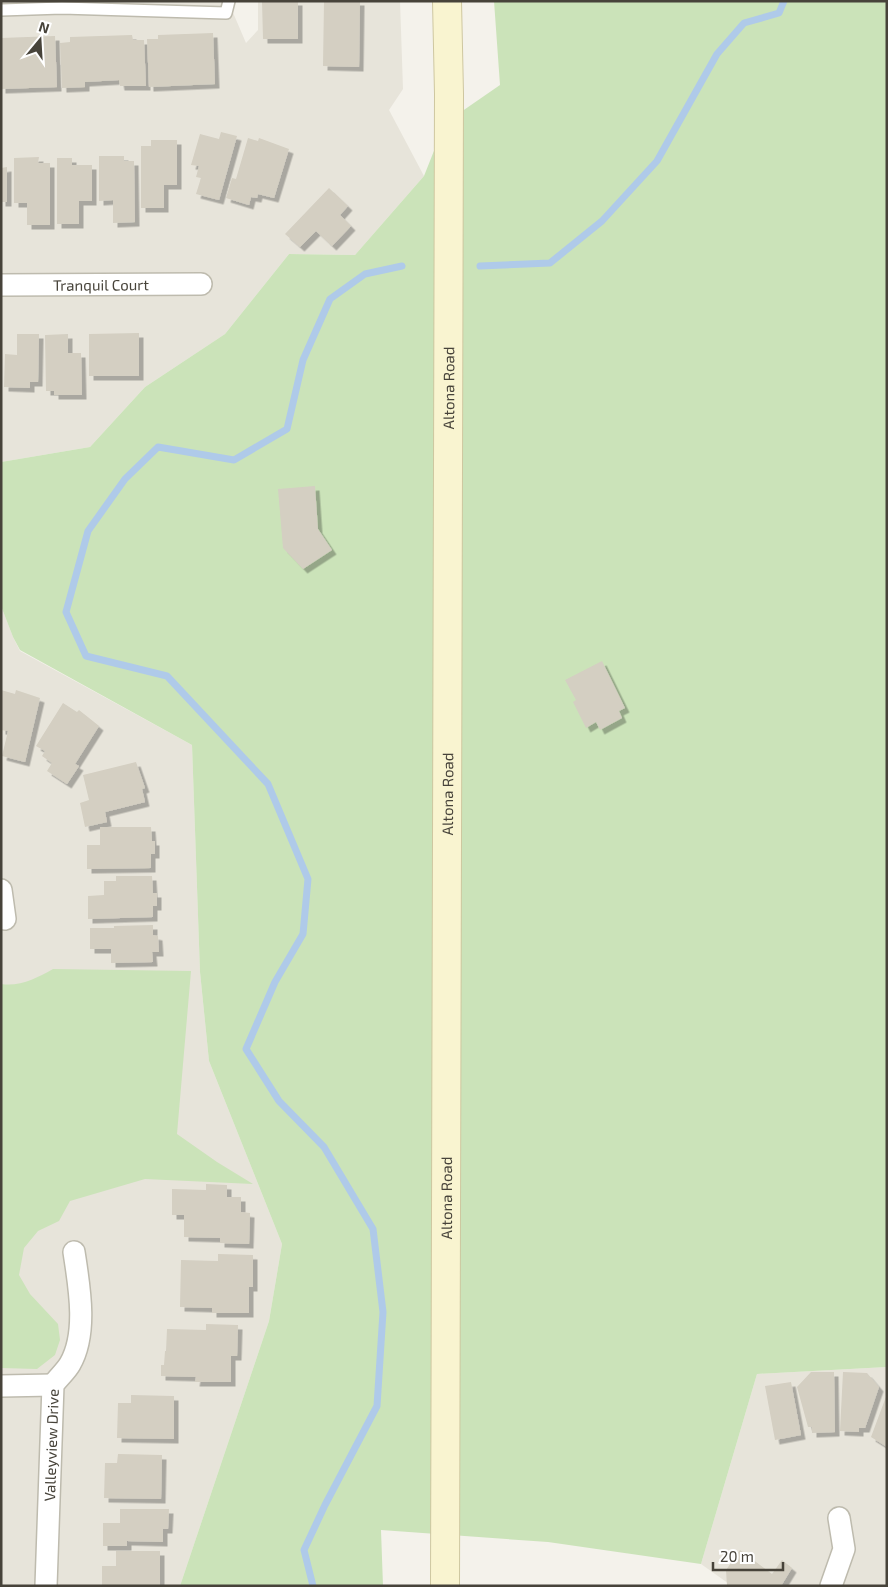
<svg xmlns="http://www.w3.org/2000/svg" width="888" height="1587" font-family="'Exo 2',sans-serif">
<defs>
<filter id="shadow"><feDropShadow dx="4.5" dy="4.5" stdDeviation="0" flood-color="#0004"/></filter>
</defs>
<rect width="100%" height="100%" fill="#f4f2eb"/>
<!-- residential -->
<path fill="#e7e4da" d="M1 1H228L246 43 258 30V1H400L403 89 389 110 424 176 355 255 289 254 225 334 145 387 90 447 1 462Z
M1 606 13 637 20 651 192 745 200 972 209 1061 282 1244 269 1321 180 1586H1Z
M887 1367V1586H732L701 1564 757 1374Z"/>
<!-- green -->
<path fill="#cbe3b9" d="M494 1H887V1367L757 1374 701 1564 548 1542 381 1530 383 1586H180L269 1321 282 1244 209 1061 200 972 192 745 20 650 13 637 1 606V462L90 447 145 387 225 334 289 254 355 255 424 176 445 123 500 85Z
M53 969 191 971 177 1134 217 1162 253 1184 145 1179 70 1201 59 1221 38 1231 24 1248 19 1275 30 1294 58 1324 60 1340 55 1355 37 1369 1 1368V984C20 987 37 978 53 969Z"/>
<g fill="none" stroke-linecap="round" stroke-linejoin="round">
<!-- stream -->
<path stroke="#afcae9" stroke-width="7" d="M480 266 550 263 602 221 657 161 717 54 744 23 779 13 784 1
M313 1586 304 1550 325 1505 377 1406 383 1312 373 1229 324 1147 279 1101 246 1049 275 982 303 934 308 879 268 784 167 676 86 656 66 612 88 531 125 479 158 447 234 460 287 429 303 360 330 299 365 274 402 266"/>
</g>
<!-- building -->
<path fill="#d4cfc2" filter="url(#shadow)" d="M262 1H298V39H263Z
M324 1H360L359 67 323 66Z
M213 33 215 84 149 87 147 39H158V35Z
M132 35 133 40H144L146 86H120L119 80 85 82V87L62 88 60 43 70 42V37Z
M55 36 57 87 1 89V38Z
M221 132 237 136 219 200 196 194 201 178 196 177 199 166 191 165 200 134 219 139Z
M248 138 258 141 259 138 289 149 274 198 258 194 257 198 251 197 249 205 226 198 232 178 236 179Z
M151 140H177V185H164V208H141V146H151Z
M99 156H124V161H134L135 222 113 223V200L99 201Z
M39 157 38 163H50V225H27V203H14V158Z
M57 158H72V165H92V201H79V224H57Z
M7 167V202H1V168Z
M329 188 348 206 340 215 351 226 332 246 316 231 300 247 285 234Z
M139 333V376H89V334Z
M17 334H39L38 382H30V388L4 387 5 354 17 355Z
M68 334V353H81L82 395H54V391H46L45 335Z
M315 486 318 529 332 550 303 569 283 548 278 489Z
M602 661 625 708 619 711 622 718 600 730 596 722 586 728 573 702 576 700 565 680Z
M1 690 15 694 16 690 40 698 25 762 2 756 8 731 1 730Z
M63 703 77 712 79 710 99 726 75 764 79 766 67 784 47 771 52 763 42 756 45 751 36 746Z
M136 762 145 788 142 789 145 802 105 812 107 822 85 827 80 803 89 800 83 775Z
M100 827H151L152 841H155V854H151V868L87 869V845H100Z
M116 876H152L153 893H157V906H153V917L88 919V896L104 895V881H116Z
M153 925V935L158 936 159 952H152L153 962 111 963V949H90V928H114V926Z
M206 1184 227 1185V1197H241V1212L250 1213 249 1244 220 1243V1238L184 1237V1215H172V1189L206 1190Z
M218 1254 253 1255V1287H249V1313H212V1308L180 1307 181 1260 218 1261Z
M206 1324 238 1325 237 1356H231V1382H195L196 1377 161 1376V1365H164L165 1351H166L167 1329 206 1330Z
M811 1372H834L835 1432 812 1433V1427H808L797 1387Z
M843 1372 867 1373 879 1387 865 1428H859V1432L840 1431Z
M791 1382 801 1435 775 1440 765 1386Z
M887 1394V1447L871 1437Z
M131 1395 174 1396V1439L117 1438 118 1403H131Z
M118 1454 162 1455 161 1499 104 1498 105 1463H117Z
M120 1509H169L168 1529H163V1542L127 1541V1546H103V1523H120Z
M740 1550 772 1574 782 1560 792 1568 781 1586H727L726 1570Z
M116 1551H160V1586H102V1566H116Z"/>
<g fill="none" stroke-linecap="round" stroke-linejoin="round">
<!-- lane casing -->
<g stroke="#bebbae" stroke-width="14">
<path id="lane" d="M1 10 62 8 226 13 229 1"/>
</g>
<!-- street casing -->
<g stroke="#bebbae" stroke-width="24">
<g id="street">
<path id="s1" d="M1 285 201 284"/>
<path d="M1 890 5 919"/>
<path d="M1 1386 53 1385"/>
<path id="s2" d="M46 1586 53 1385C58 1378 66 1371 70 1364 88 1333 79 1285 74 1252"/>
<path d="M831 1586 844 1549 839 1518"/>
</g>
</g>
<!-- secondary casing -->
<g stroke="#cec7a0" stroke-width="30">
<g id="secondary">
<path id="s3" d="M445 1586 449 94 447 1"/>
</g>
</g>
<!-- lane -->
<use href="#lane" stroke="#fff" stroke-width="11"/>
<!-- street -->
<use href="#street" stroke="#fff" stroke-width="21"/>
<!-- secondary -->
<use href="#secondary" stroke="#f9f4d0" stroke-width="28"/>
</g>
<g text-anchor="middle" dominant-baseline="central" stroke-width="4" stroke-linejoin="round" paint-order="stroke">
<!-- street labels -->
<g font-size="15" fill="#47433a" stroke="#fff">
<text stroke="none"><textPath href="#s1" startOffset="100">Tranquil Court</textPath></text>
<text stroke="none"><textPath href="#s3" startOffset="1198">Altona Road</textPath></text>
<text stroke="none"><textPath href="#s3" startOffset="792">Altona Road</textPath></text>
<text stroke="none"><textPath href="#s3" startOffset="388">Altona Road</textPath></text>
<text stroke="none"><textPath href="#s2" startOffset="141">Valleyview Drive</textPath></text>
</g>
</g>
<!-- border -->
<rect width="888" height="1587" fill="none" stroke="#47433a" stroke-width="5"/>
<!-- north arrow -->
<g transform="translate(40 40) rotate(18)" stroke="#ffffff" stroke-width="4" paint-order="stroke">
<path d="M0-4L9 19L0 12L-9 19Z" fill="#47433a"/>
<text y="-8" font-size="14" font-weight="bold" text-anchor="middle" fill="#47433a">N</text>
</g>
<!-- scale -->
<path d="M713 1562v8h70v-8" fill="none" stroke="#47433a" stroke-width="2.5"/>
<text x="720" y="1562" font-size="15" fill="#47433a" stroke="#ffffff" stroke-width="4" paint-order="stroke">20 m</text>
</svg>
